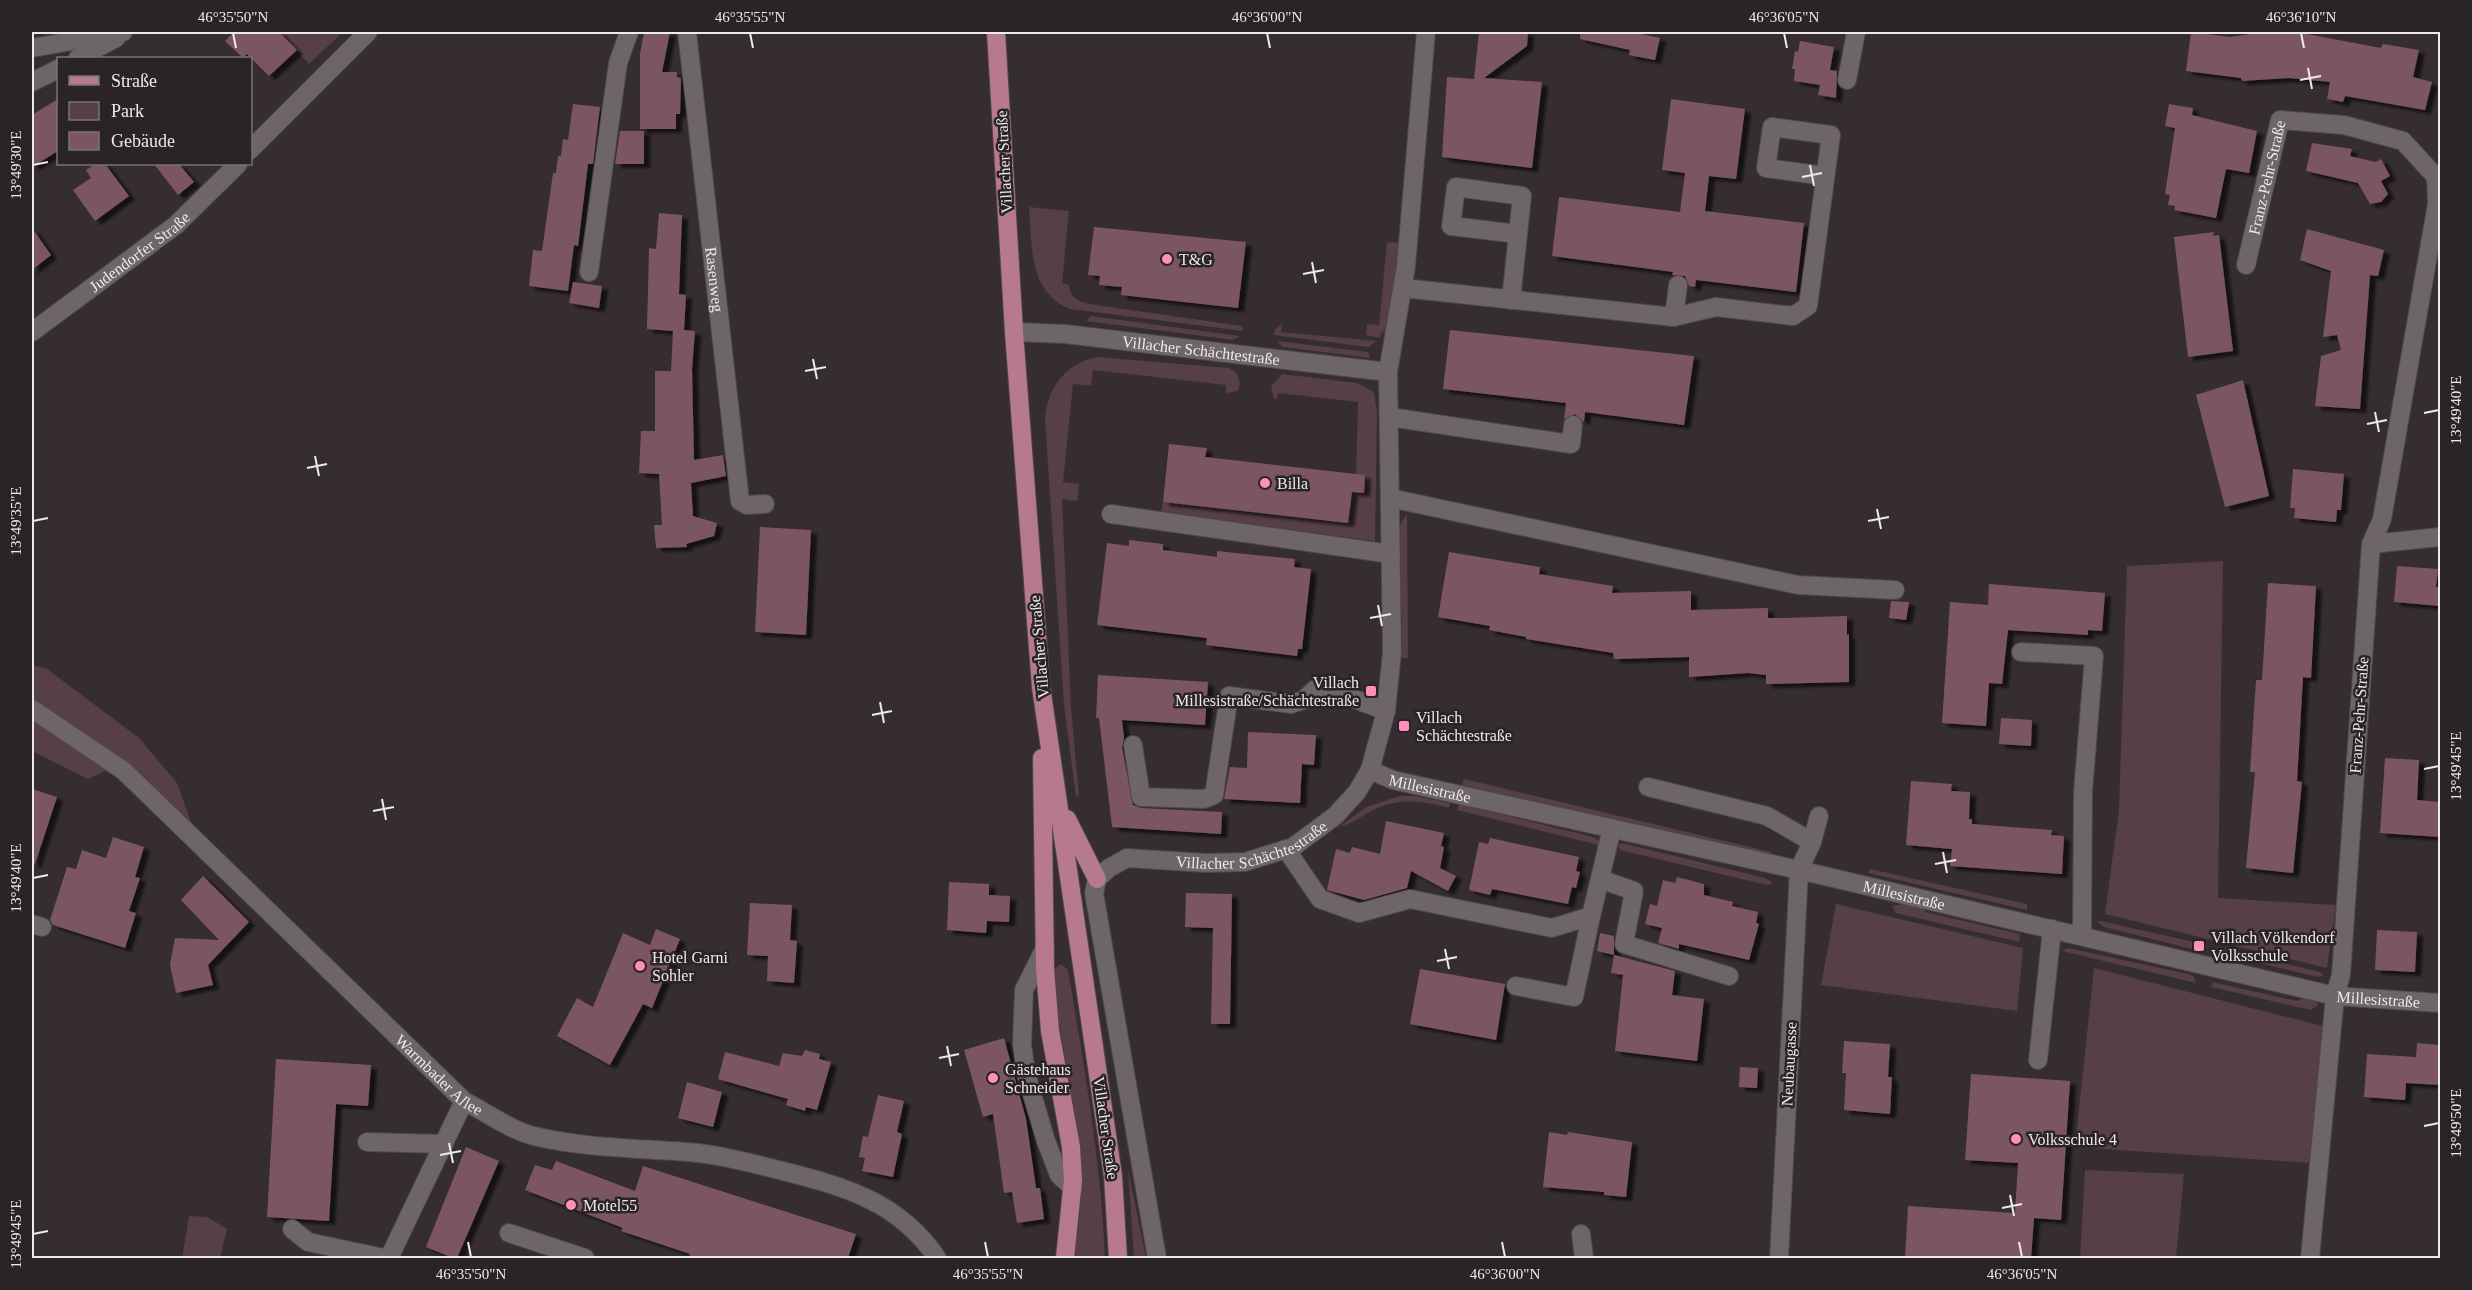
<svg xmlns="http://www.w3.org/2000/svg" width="2472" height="1290" font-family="'Times New Roman',serif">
<defs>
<filter id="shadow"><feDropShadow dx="6" dy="4" stdDeviation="1.5" flood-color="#0009"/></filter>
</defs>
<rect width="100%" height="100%" fill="#352d30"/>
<!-- green -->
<path fill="#563f47" d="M279 32H343L309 64Z
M1029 207 1069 211 1062 283 1069 285C1070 297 1077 301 1089 304L1242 326 1243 331 1070 309C1028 292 1032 245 1029 207Z
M1387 242 1401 243 1388 331 1382 332 1379 338 1366 335 1367 324 1379 325Z
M1091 316 1240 336 1233 340 1086 321Z
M1282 324 1281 332 1377 341 1368 347 1274 335 1275 329Z
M1277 341 1368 352 1370 358 1283 347Z
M1097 357 1229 368 1237 373 1240 384 1238 391 1226 393V385L1093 370 1091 386 1073 384 1063 482 1079 484 1077 501 1062 499 1071 708 1079 795 1076 797 1064 705 1045 419C1047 388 1066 363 1097 357Z
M1282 374 1357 383 1374 392 1377 413 1375 541 1161 512 1163 502 1348 523 1352 492 1364 493 1365 476 1356 474 1358 402 1278 393 1277 399 1274 398 1271 386Z
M1407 513 1408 658H1402L1400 525Z
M2223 561 2218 898 2336 905 2327 968 2105 914 2119 810 2127 566Z
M32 665 47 669 139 738 177 783 191 822 151 786 105 771 88 779 32 751Z
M1464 779 1771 852 1776 860 1462 785Z
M1400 796H1415L1450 803 1449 808C1423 801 1397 797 1372 811 1362 816 1349 825 1339 827L1366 807Z
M1459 804 1593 837 1600 841 1599 845 1457 810Z
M1622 843 1765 878 1773 883 1767 885 1620 850 1617 845Z
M1870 869 2027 904V910L1868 873Z
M1836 904 2023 948 2017 1011 1821 985Z
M1903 904 1923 908 1925 912 2020 934 2019 942 1896 913 1892 906Z
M2097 921H2101L2198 943 2192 949 2104 927Z
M2216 947 2320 972 2324 975 2318 977 2212 952 2210 948Z
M2068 948 2188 974 2194 977 2196 983 2062 951Z
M1061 964 1068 970C1084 1065 1101 1161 1105 1258H1074C1079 1223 1084 1188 1080 1153 1072 1091 1058 1031 1053 969Z
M2094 968 2323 1026 2312 1159 2307 1163 2297 1162 2075 1147Z
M2212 982 2297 1001 2307 996 2316 1000 2318 1005 2311 1010 2211 987Z
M1128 1169 1146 1258H1134Z
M2085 1170 2184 1174 2176 1258H2080Z
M189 1216 207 1217 227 1229 220 1258H182Z"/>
<!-- building -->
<path fill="#7b5563" filter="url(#shadow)" d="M234 32H279L297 50 269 76 247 54 243 58 225 41Z
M644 32H670L662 72H677V77L681 78 680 114H676V129H640V54Z
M1479 32H1528L1527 46 1484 78 1542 82 1532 168 1442 157 1447 77 1474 79Z
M1580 32H1642L1641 34 1660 38 1655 60 1629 55 1630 50 1580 39Z
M2191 32 2230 37 2264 32H2296L2381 48 2383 44 2419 50 2413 77 2432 82 2425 110 2345 96 2343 102 2327 99 2330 82 2289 78 2242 81 2241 78 2186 71Z
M1800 41 1834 47 1830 70 1837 71 1836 98 1818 95 1820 85 1794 81 1795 69H1792L1795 51 1798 52Z
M58 99V151L32 167V115Z
M1671 99 1745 109 1736 179 1709 176 1705 211 1804 223 1796 292 1696 280 1695 287 1689 286 1685 276 1672 275 1673 272 1552 256 1559 197 1680 212 1685 173 1662 170Z
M573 104 600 107 593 164H588L578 246 574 245 568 291 529 286 533 250 542 251 553 173H556L558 156H561L563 139 568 140Z
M2169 104 2193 108 2192 115 2257 131 2249 173 2226 169 2216 218 2174 210 2175 206 2168 205 2170 195 2165 194 2175 128 2165 126Z
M620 131H644V164H615Z
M2312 143 2352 149 2350 156 2376 162 2381 159 2390 176 2381 181 2388 194 2381 202 2370 204 2358 183 2306 171Z
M95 164H105L129 196 95 221 73 190 91 178 86 170Z
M154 164H179L194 182 178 195Z
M659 213 682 215 679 294 686 295 684 330 695 331 692 369 694 460 723 455 726 476 691 483 693 516 717 523 714 536 686 544 687 547 656 548 654 525H662L659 474 639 473 641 431H655V371H671L673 331 647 329 649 248 656 249Z
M1094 227 1246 242 1238 308 1121 295 1122 287 1099 285 1100 276 1088 275Z
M32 228 51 255 32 270Z
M2307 229 2384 250 2378 276 2370 275 2360 409 2315 406 2321 356 2341 350 2337 335 2323 337 2331 271 2300 260Z
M2214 232 2213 236 2219 235 2233 351 2188 357 2174 237Z
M573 282 602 286 599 308 569 303Z
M1450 330 1694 356 1684 425 1585 412 1584 422 1575 414 1564 419 1566 403 1443 389Z
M2243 380 2269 496 2225 507 2196 395Z
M1169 444 1207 448 1205 457 1365 475 1364 493 1352 492 1348 523 1163 502Z
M2293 469 2344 474 2341 510H2337L2336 522 2294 518 2295 508H2290Z
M760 527 811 530 806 635 755 632Z
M1129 540 1163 544V550L1217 557V551L1295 559 1294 567 1311 569 1302 649H1298L1297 656 1206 645 1207 638 1097 625 1107 543 1129 546Z
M1449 552 1540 567 1539 574 1613 586 1612 593 1691 591V610L1768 608V618H1785L1847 616V635L1849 634V682L1766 684V675L1748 673 1689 677V657L1614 659 1613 653 1526 639V637L1489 630 1490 626 1438 617Z
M2397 566 2438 569 2436 587 2440 588V606L2394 602Z
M2268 583 2316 586 2311 678 2303 677 2297 781 2302 782 2293 873 2246 868 2255 772H2250L2256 680H2262Z
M1989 584 2105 593 2102 631 2088 630V635L2008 630 2002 684 1989 683 1986 726 1942 723 1950 602 1988 605Z
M1891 601 1909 602 1906 620 1889 618Z
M1098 675 1208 682 1205 725 1122 720 1124 738 1122 747 1133 805 1141 808 1222 812 1221 834 1112 827 1099 718H1096Z
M2001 718 2032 720 2031 746 1999 744Z
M1248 732 1316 735 1314 765 1302 764 1300 803 1224 799 1230 767 1247 768Z
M2385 758 2419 760 2417 800 2440 802V837L2380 833Z
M1911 781 1952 784 1951 791 1970 792 1969 819H1972V824L2052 830 2051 835 2064 836 2062 874 1950 866 1952 849 1906 845Z
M32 789 57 797 35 864 32 863Z
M1386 821 1444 833 1441 846 1444 847 1440 868 1456 876 1448 891 1411 871 1407 888 1364 900 1327 890 1336 849 1350 853 1352 847 1380 854Z
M113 837 144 847 135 877 140 878 129 911 136 913 125 948 53 925 50 920 67 867 76 869 82 850 106 858Z
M1490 838 1579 857 1576 871 1580 872 1576 888 1572 887 1568 904 1492 889 1490 895 1469 890 1479 842 1488 844Z
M203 876 249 922 208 965 213 985 176 993 170 965 175 938 219 940 181 900Z
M1677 877 1704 884V895L1733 902 1732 906 1758 912 1756 923 1759 924 1749 960 1679 944V949L1658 943 1662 928 1645 924 1650 904 1657 906 1663 880 1675 883Z
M949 882 989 884V895L1010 896 1009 922 987 921 986 933 947 930Z
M1186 893 1232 894 1230 1024H1211L1213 928 1185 927Z
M750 903 792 905 790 940 797 941 794 983 767 981 768 956 747 955Z
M656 929 680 939 652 1008 643 1004 610 1065 557 1036 577 998 593 1007 623 933 650 945Z
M2377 930 2417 932 2415 972 2375 970Z
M1600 933 1614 936V955L1597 951Z
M1614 955 1675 971 1672 995 1704 999 1697 1061 1615 1051 1623 975 1611 973Z
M1420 969 1505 984 1496 1040 1410 1024Z
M1004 1038 1026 1119 1036 1188H1040L1044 1219 1017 1223 1012 1192 1004 1193 993 1114 983 1117 964 1050Z
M1844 1041 1890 1044 1888 1077H1892L1890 1114 1844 1110 1846 1073H1842Z
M2417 1043 2440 1045V1085L2406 1083 2405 1100 2364 1097 2367 1054 2416 1057Z
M805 1050 820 1054 819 1059 831 1062 817 1110 806 1107 805 1111 786 1105 788 1099 718 1079 725 1052 779 1066 783 1053 802 1056Z
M276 1059 371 1065 368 1106 336 1104 329 1221 267 1217Z
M1740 1067 1758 1068 1757 1088 1739 1087Z
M1971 1074 2070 1081 2061 1220 2034 1218 2031 1258H1905L1908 1206 2015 1213 2018 1163 1965 1160Z
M687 1082 722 1092 713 1127 678 1118Z
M878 1095 904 1101 897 1132 902 1134 893 1177 862 1171 865 1158 859 1157 863 1136 868 1137Z
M1549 1132 1567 1135 1568 1132 1632 1142 1626 1197 1604 1195V1192L1543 1187Z
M466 1147 499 1161 457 1258H453L426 1247Z
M556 1161 635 1191 643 1166 856 1234 848 1258H689L690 1254 621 1231 623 1228 525 1190 535 1165 552 1170Z"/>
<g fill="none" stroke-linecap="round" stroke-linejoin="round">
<!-- minor casing -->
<g stroke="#4e494b" stroke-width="20">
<g id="minor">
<path id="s1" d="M687 32 740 501 747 505 765 504"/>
<path d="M32 48 123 32"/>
<path d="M78 58 116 38"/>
<path d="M1847 80 1856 32"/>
<path d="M32 82 58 69"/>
<path d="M250 150 368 32"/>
<path id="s2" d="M2246 265 2280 120 2344 125 2403 141 2436 177 2437 204 2382 519 2371 544 2341 975 2335 996 2310 1258"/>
<path d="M589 272 618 63 629 32"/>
<path d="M1403 288 1674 317 1716 307 1793 316 1808 306 1831 135 1772 127 1766 168 1825 176"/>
<path d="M1511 300 1522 196 1456 187 1451 226 1518 234"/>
<path d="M1674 317 1678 285"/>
<path id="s3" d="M32 332 176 225 238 164"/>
<path id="s4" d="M1014 332 1065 334 1388 372"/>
<path d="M1390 417 1571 444 1573 425"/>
<path d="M1390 498 1798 585 1895 590"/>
<path d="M1111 514 1391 554"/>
<path d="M2371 544 2440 537"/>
<path d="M2021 652 2094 656 2083 792 2082 936"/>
<path id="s5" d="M32 709 124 771 464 1101C486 1112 510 1130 534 1136 587 1149 643 1148 698 1153 726 1156 755 1164 783 1171 846 1187 899 1202 937 1258"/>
<path d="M1133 745 1141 797 1204 799 1214 795 1229 696 1291 704 1304 700 1314 690 1328 689 1386 711"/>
<path id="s6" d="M1370 770 1393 780 1799 870 2335 996 2440 1003"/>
<path d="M1648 787 1767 816 1812 842 1799 870 1779 1258"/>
<path d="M1812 842 1819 816"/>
<path d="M1286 849 1320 899 1359 913 1410 899 1552 928 1591 916 1612 828"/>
<path d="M1600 879 1634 891 1624 944 1729 976"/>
<path d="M32 924 42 927"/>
<path d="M1045 948 1024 990 1022 1044 1026 1074 1046 1141 1059 1175 1073 1188"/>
<path d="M1516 986 1574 997 1591 916"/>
<path d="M2038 1060 2052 929"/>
<path d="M367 1142 444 1144"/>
<path d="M292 1229 308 1242 384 1258"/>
<path d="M509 1233 585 1258"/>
<path d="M1581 1234 1584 1258"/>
<path d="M389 1258 464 1101"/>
<path id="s7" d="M1157 1258 1094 893 1097 879 1109 868 1127 858 1206 863 1245 862 1293 847 1335 816 1357 792 1370 770 1386 711 1392 652 1388 372 1406 266 1426 32"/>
</g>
</g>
<!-- major casing -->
<g stroke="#4e494b" stroke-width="20">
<path id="major" d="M996 32 1014 332 1041 687 1113 1176 1118 1258
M1042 758 1045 969 1050 1031 1071 1147 1073 1180 1065 1258
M1067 819 1097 879"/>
</g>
<!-- minor -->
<use href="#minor" stroke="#6d6567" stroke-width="18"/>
<!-- major -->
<use href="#major" stroke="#b67990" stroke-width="18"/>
</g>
<!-- ticks -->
<path fill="none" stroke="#eee9eb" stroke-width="2" d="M233 33 236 48M750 33 753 48M1267 33 1270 48M1784 33 1787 48M2301 33 2304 48M2308 68 2312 89M2300 80 2321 76M33 165 48 162M1810 165 1814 186M1802 177 1822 173M1312 262 1316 283M1303 274 1324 270M813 359 817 379M805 371 826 367M2375 412 2379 432M2424 413 2439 410M2367 424 2387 420M315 456 319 476M307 468 327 464M1877 509 1881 529M33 521 48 518M1868 521 1889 517M1378 605 1382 626M1370 618 1391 614M880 702 884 723M872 715 892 711M2424 769 2439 766M382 799 386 820M373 811 394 807M1943 852 1947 873M1935 864 1956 860M33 878 48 875M1445 949 1449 969M1437 961 1457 957M947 1046 951 1066M939 1058 959 1054M2424 1126 2439 1123M449 1143 453 1163M440 1155 461 1151M2010 1195 2014 1216M2002 1208 2022 1204M33 1234 48 1231M468 1242 471 1257M985 1242 988 1257M1502 1242 1505 1257M2019 1242 2022 1257"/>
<!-- markers -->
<g fill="#fe8ebb" stroke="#2b2426" stroke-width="2">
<circle cx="1167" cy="259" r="6"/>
<circle cx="1265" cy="483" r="6"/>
<rect x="1365" y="685" width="12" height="12" rx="3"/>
<rect x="1398" y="720" width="12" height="12" rx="3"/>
<rect x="2193" y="940" width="12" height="12" rx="3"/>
<circle cx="640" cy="966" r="6"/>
<circle cx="993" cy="1078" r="6"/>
<circle cx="2016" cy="1139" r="6"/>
<circle cx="571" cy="1205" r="6"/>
</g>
<g text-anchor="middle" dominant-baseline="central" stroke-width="5" stroke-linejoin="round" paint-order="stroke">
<!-- street labels -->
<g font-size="16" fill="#eee9eb" stroke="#2b2426">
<text transform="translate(1004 162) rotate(-93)">Villacher Straße</text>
<text stroke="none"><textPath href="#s2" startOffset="90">Franz-Pehr-Straße</textPath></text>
<text stroke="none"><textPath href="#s3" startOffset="134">Judendorfer Straße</textPath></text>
<text stroke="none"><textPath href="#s1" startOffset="249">Rasenweg</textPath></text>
<text stroke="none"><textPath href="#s4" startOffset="188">Villacher Schächtestraße</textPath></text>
<text transform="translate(1039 647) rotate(-95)">Villacher Straße</text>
<text transform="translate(2359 715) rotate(-86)">Franz-Pehr-Straße</text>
<text stroke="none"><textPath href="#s6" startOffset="63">Millesistraße</textPath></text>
<text stroke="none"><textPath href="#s7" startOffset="550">Villacher Schächtestraße</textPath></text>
<text stroke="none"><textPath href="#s6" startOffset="549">Millesistraße</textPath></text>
<text stroke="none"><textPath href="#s6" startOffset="1035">Millesistraße</textPath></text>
<text transform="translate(1789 1064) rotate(-87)">Neubaugasse</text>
<text stroke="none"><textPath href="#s5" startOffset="549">Warmbader Allee</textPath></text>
<text transform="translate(1106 1128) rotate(82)">Villacher Straße</text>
</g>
<!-- poi labels -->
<g font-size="16" fill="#eee9eb" stroke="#2b2426" text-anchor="start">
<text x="1179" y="259">T&amp;G</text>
<text x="1277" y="483">Billa</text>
<text x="1359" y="682" text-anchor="end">Villach<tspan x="1359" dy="18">Millesistraße/Schächtestraße</tspan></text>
<text x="1416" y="717">Villach<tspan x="1416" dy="18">Schächtestraße</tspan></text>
<text x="2211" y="937">Villach Völkendorf<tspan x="2211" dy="18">Volksschule</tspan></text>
<text x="652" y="957">Hotel Garni<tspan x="652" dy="18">Sohler</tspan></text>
<text x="1005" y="1069">Gästehaus<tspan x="1005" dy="18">Schneider</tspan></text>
<text x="2028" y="1139">Volksschule 4</text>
<text x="583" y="1205">Motel55</text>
</g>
</g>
<!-- border -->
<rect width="2472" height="1290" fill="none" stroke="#2b2426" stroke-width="66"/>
<!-- legend -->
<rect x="57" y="57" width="195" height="108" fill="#2b2426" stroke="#797375" stroke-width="1.5"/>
<rect x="69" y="76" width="30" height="9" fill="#b67990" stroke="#797375" stroke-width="1.5"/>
<text x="111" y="87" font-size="18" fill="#eee9eb">Straße</text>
<rect x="69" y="102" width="30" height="18" fill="#563f47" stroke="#797375" stroke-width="1.5"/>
<text x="111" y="117" font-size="18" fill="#eee9eb">Park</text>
<rect x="69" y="132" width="30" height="18" fill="#7b5563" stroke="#797375" stroke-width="1.5"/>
<text x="111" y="147" font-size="18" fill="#eee9eb">Gebäude</text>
<rect x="33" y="33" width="2406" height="1224" fill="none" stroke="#eee9eb" stroke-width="2"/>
<g font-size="15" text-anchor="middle" fill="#eee9eb">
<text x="233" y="22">46°35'50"N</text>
<text x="750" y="22">46°35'55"N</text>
<text x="1267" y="22">46°36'00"N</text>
<text x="1784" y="22">46°36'05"N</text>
<text x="2301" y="22">46°36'10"N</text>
<text transform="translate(16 165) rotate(-90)" y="5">13°49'30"E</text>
<text transform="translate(2456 410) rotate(-90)" y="5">13°49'40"E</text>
<text transform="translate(16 521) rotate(-90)" y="5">13°49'35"E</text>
<text transform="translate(2456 766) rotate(-90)" y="5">13°49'45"E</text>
<text transform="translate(16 878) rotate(-90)" y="5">13°49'40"E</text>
<text transform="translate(2456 1123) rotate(-90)" y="5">13°49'50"E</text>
<text transform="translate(16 1234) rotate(-90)" y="5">13°49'45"E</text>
<text x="471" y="1279">46°35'50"N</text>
<text x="988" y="1279">46°35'55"N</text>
<text x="1505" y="1279">46°36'00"N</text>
<text x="2022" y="1279">46°36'05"N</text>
</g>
</svg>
